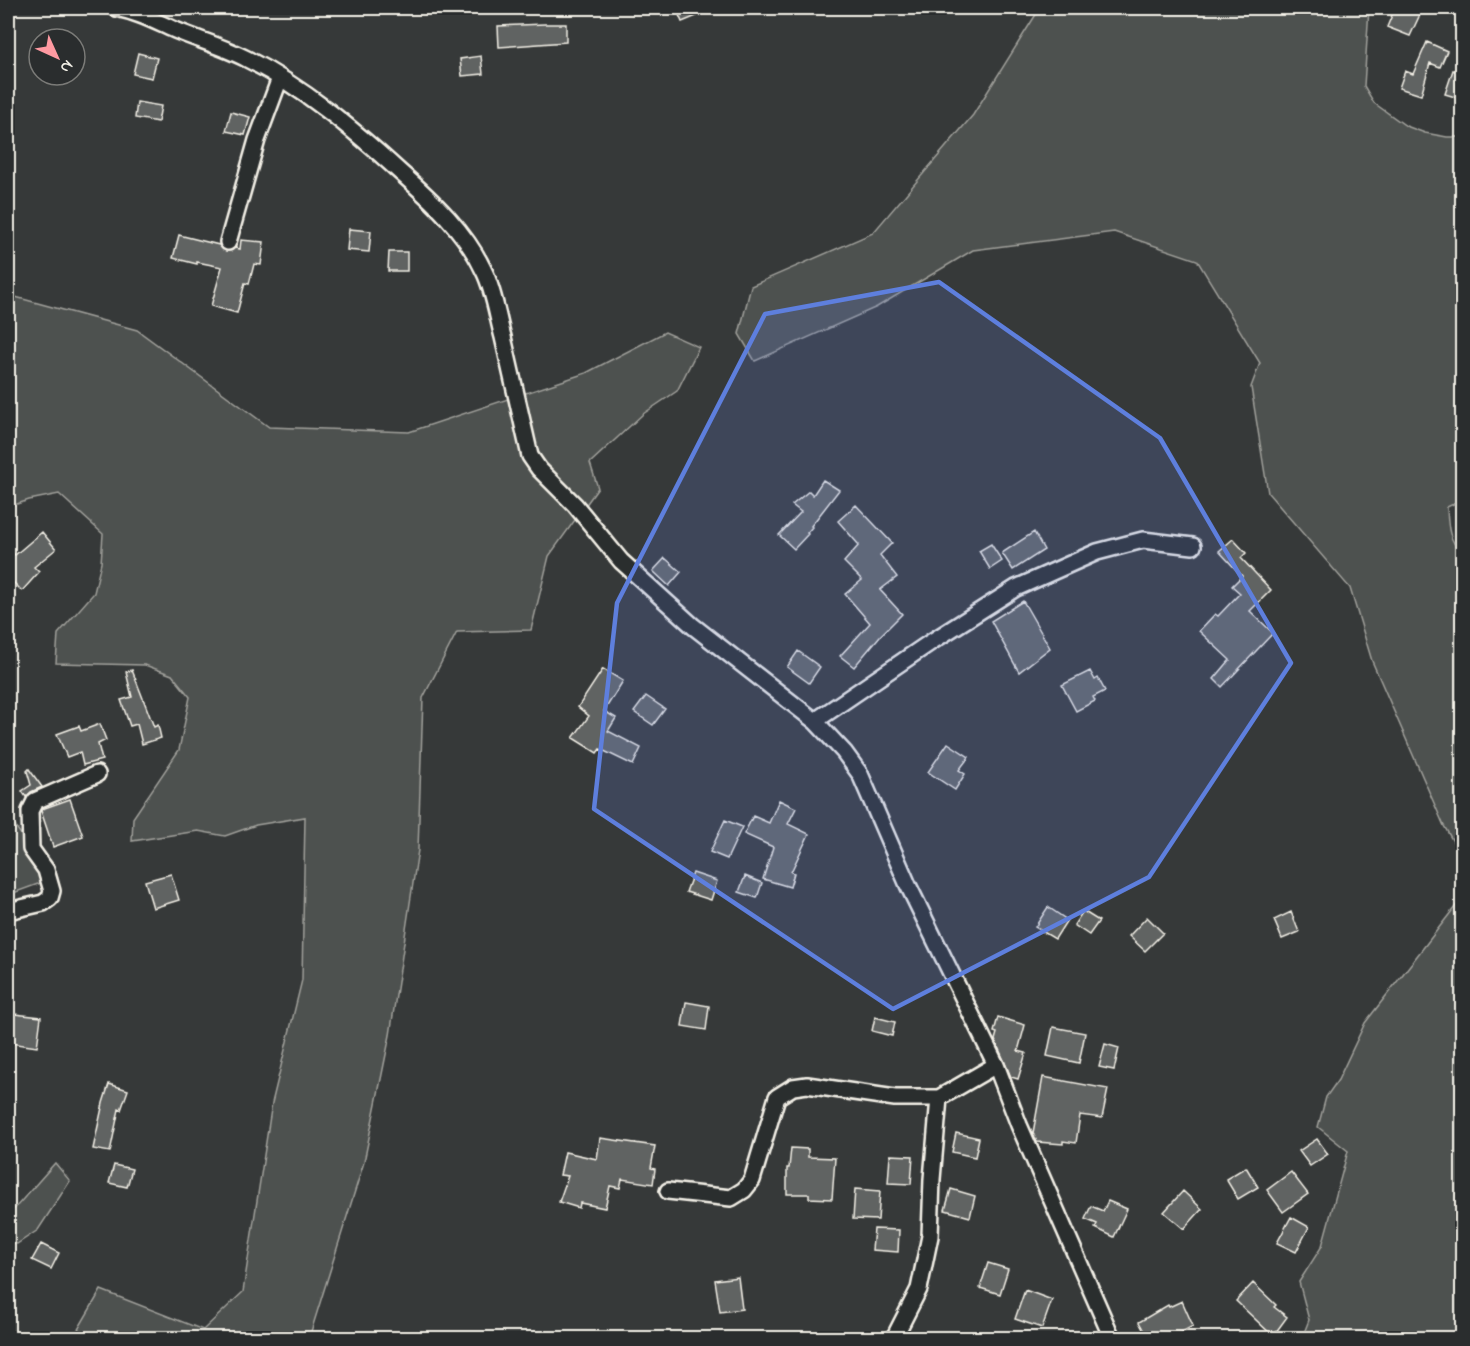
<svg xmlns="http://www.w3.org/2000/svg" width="1470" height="1346" font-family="'Indie Flower',sans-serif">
<rect width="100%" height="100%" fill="#363939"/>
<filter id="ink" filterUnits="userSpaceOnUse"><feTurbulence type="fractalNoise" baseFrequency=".0167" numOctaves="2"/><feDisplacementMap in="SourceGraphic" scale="12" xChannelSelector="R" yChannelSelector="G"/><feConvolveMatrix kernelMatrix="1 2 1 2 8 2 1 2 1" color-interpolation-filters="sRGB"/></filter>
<g filter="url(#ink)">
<!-- green -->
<path fill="#4e514f" stroke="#a1a19c" stroke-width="1.5" d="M1040 8H1369L1364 86 1374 103 1406 126 1425 133 1447 137H1462V500L1447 507C1448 526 1448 540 1462 553V857L1444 826 1372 661 1350 588 1268 493 1251 387 1260 363 1197 260 1114 232 973 250 877 307 755 361 739 334 751 286 873 233 973 115Z
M8 295 137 330 269 427 409 432 586 373 665 332 699 347 677 391 643 414 590 463 598 488 549 556 531 630 457 632 423 698 418 850 390 1035 364 1162 309 1338H73L101 1290 203 1330 243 1292 272 1103 302 980 305 817 256 825 225 836 198 831 132 841 133 818 179 750 190 697 172 675 145 665 56 663 58 634 94 593 101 563 103 534 59 494 29 500 8 507Z
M8 816 46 870 57 877 8 895Z
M1462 898V1338H1302L1309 1320 1299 1282 1322 1246 1348 1151 1318 1127 1326 1097 1338 1080 1365 1023Z
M55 1163 70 1181 38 1230 17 1244 8 1242V1216Z"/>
<!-- building -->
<path fill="#616362" stroke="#f4f1e8" stroke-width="1.5" d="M676 8H716L682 22Z
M1395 8H1423L1410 36 1387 27Z
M545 24H566V42L499 47 498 26Z
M1427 42 1447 51 1440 67 1430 63 1421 95 1399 88 1405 71 1413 74Z
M138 53 157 58 152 78 133 74Z
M481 56 483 74 462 76 460 59Z
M1453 70 1462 74V99L1445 94Z
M137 102 161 106 158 122 135 118Z
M231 112 250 117 245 135 226 131Z
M349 229 371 231 369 252 347 250Z
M179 235 219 245 226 251 235 248 240 249 241 240 264 242 261 265 254 264 249 284 245 283 237 313 211 306 222 267 197 262V264L173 258Z
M389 252H407V271H388Z
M823 480 839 490 811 526 812 527 807 533 808 534 794 549 779 535 801 512 792 505 809 491 813 495Z
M856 505 892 543 880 555 897 577 880 590 902 614 880 636 854 667 840 656 870 623 845 594 862 580 844 562 859 545 838 521Z
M42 532 56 549 34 567 39 572 22 591 8 577V548L15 555Z
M1034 532 1044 550 1013 570 1002 553Z
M1233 539 1246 553 1241 558 1271 590 1250 611 1273 633 1222 687 1214 679 1230 660 1199 631 1215 614 1218 616 1240 593 1232 586 1242 576 1219 551Z
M991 544 1002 561 990 569 979 551Z
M665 558 681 572 669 586 653 571Z
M1023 601 1050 648 1019 672 991 621Z
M798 651 820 667 809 683 787 667Z
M603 669 623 681 604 711 616 718 608 731 641 748 633 765 600 749 597 753 573 738 589 716 578 707Z
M132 670 154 727 158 725 161 738 142 744 137 724 130 726 121 700 132 697 126 672Z
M1090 671 1095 680 1098 678 1105 691 1093 697 1095 701 1076 711 1062 685Z
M646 696 665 709 653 725 634 712Z
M100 724 106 740 98 744 102 760 83 765 80 752 67 757 57 734 79 726 81 731Z
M948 743 969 757 959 770 965 774 955 790 928 772Z
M29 769 42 787 31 792 26 797 22 791 31 785 27 771Z
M70 799 83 836 53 847 41 811 42 809Z
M779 800 796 808 788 824 809 834 791 872 794 873 790 887 763 879 773 847 744 834 753 816 769 823Z
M725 820 742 827 727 859 710 852Z
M693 873 717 881 711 900 686 892Z
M171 874 179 900 153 908 145 881Z
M745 876 762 883 757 898 739 892Z
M1048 907 1067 920 1055 939 1035 927Z
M1083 911 1099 921 1089 935 1074 925Z
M1291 912 1299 932 1282 939 1274 920Z
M1147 917 1163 933 1145 951 1129 936Z
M686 1002 709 1006 706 1030 682 1026Z
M14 1014 41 1017 37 1047 10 1043Z
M875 1017 895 1022 892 1036 872 1031Z
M998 1017 1025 1025 1018 1051 1026 1053 1018 1079 1011 1077 995 1040 997 1033 994 1032Z
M1053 1027 1085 1033 1079 1063 1047 1056Z
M1105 1044 1119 1048 1114 1070 1099 1067Z
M1043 1077 1108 1089 1102 1118 1080 1115 1076 1143 1063 1141V1144L1037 1142 1033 1133Z
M109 1084 128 1090 121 1110 119 1109 110 1152 93 1149 103 1103Z
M956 1133 979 1138 975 1157 952 1152Z
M600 1138 655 1146 651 1168 655 1169 653 1184 622 1179 620 1188 610 1186 605 1208 580 1203 579 1208 559 1202 568 1176 560 1175 565 1152 597 1159Z
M1317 1139 1328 1154 1310 1166 1299 1151Z
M791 1148 808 1149V1157L835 1158 832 1199 809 1198V1194H787V1168H789Z
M890 1155 913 1156 911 1184 888 1183Z
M114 1165 132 1169 127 1187 109 1183Z
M1246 1167 1258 1187 1238 1199 1226 1179Z
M1291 1172 1308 1194 1283 1212 1267 1190Z
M855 1189 880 1191 878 1220 853 1219Z
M951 1189 975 1196 970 1217 945 1210Z
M1183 1191 1202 1209 1184 1229 1164 1212Z
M1108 1201 1127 1209 1114 1237 1095 1228 1097 1224 1085 1219 1091 1206 1103 1211Z
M1291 1217 1309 1227 1296 1252 1277 1243Z
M874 1229 899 1230 898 1252 872 1250Z
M41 1244 59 1253 51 1269 32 1260Z
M988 1263 1008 1269 1000 1294 980 1288Z
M738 1277 742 1309 720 1312 715 1280Z
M1253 1283 1276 1305 1274 1307 1287 1317 1273 1336 1236 1301Z
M1025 1290 1052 1300 1042 1328 1015 1319Z
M1182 1301 1193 1326 1171 1338H1148L1139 1322 1168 1305 1169 1307Z"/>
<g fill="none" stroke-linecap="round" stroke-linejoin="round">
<!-- street casing -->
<g stroke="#f4f1e8" stroke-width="20">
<path id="street" d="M116 8C140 13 154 21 175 30 199 40 224 47 247 59 303 87 354 130 400 172 432 200 466 232 484 271 494 291 497 315 503 337 512 376 521 416 530 456L539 469 575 505 621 561 693 626 815 721 844 752 860 774 908 885 996 1065 1019 1125 1112 1338
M228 242 257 140 280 78
M815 721 931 642 1016 588 1097 552 1143 540 1193 546
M8 911 43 903 50 898 52 891 46 870 31 849 30 811 35 801 97 774
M668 1191 731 1198 744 1190 752 1180 777 1097 793 1087 807 1085 895 1098H939L996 1065
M894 1338 919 1289 930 1236 932 1179 939 1098"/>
</g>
<!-- street -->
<use href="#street" stroke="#2a2d2e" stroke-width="15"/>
</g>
</g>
<!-- marked area -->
<path fill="#5e7fdd" fill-opacity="0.2" stroke="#5e7fdd" stroke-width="4.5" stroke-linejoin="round" d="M939 282 1160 438 1291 663 1149 877 893 1009 594 809 617 603 765 314Z"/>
<!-- margin -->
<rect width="1470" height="1346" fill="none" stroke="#2a2d2e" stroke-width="30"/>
<rect x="15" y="15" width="1440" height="1316" fill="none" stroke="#f4f1e8" stroke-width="2" filter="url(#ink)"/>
<!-- north arrow -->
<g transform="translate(57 57) rotate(135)"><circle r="28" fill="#2a2d2e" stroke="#7b7b78" stroke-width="1.5"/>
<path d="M0-4.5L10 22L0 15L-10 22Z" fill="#ff9aa2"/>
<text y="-9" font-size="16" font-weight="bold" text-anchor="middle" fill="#f4f1e8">N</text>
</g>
</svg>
